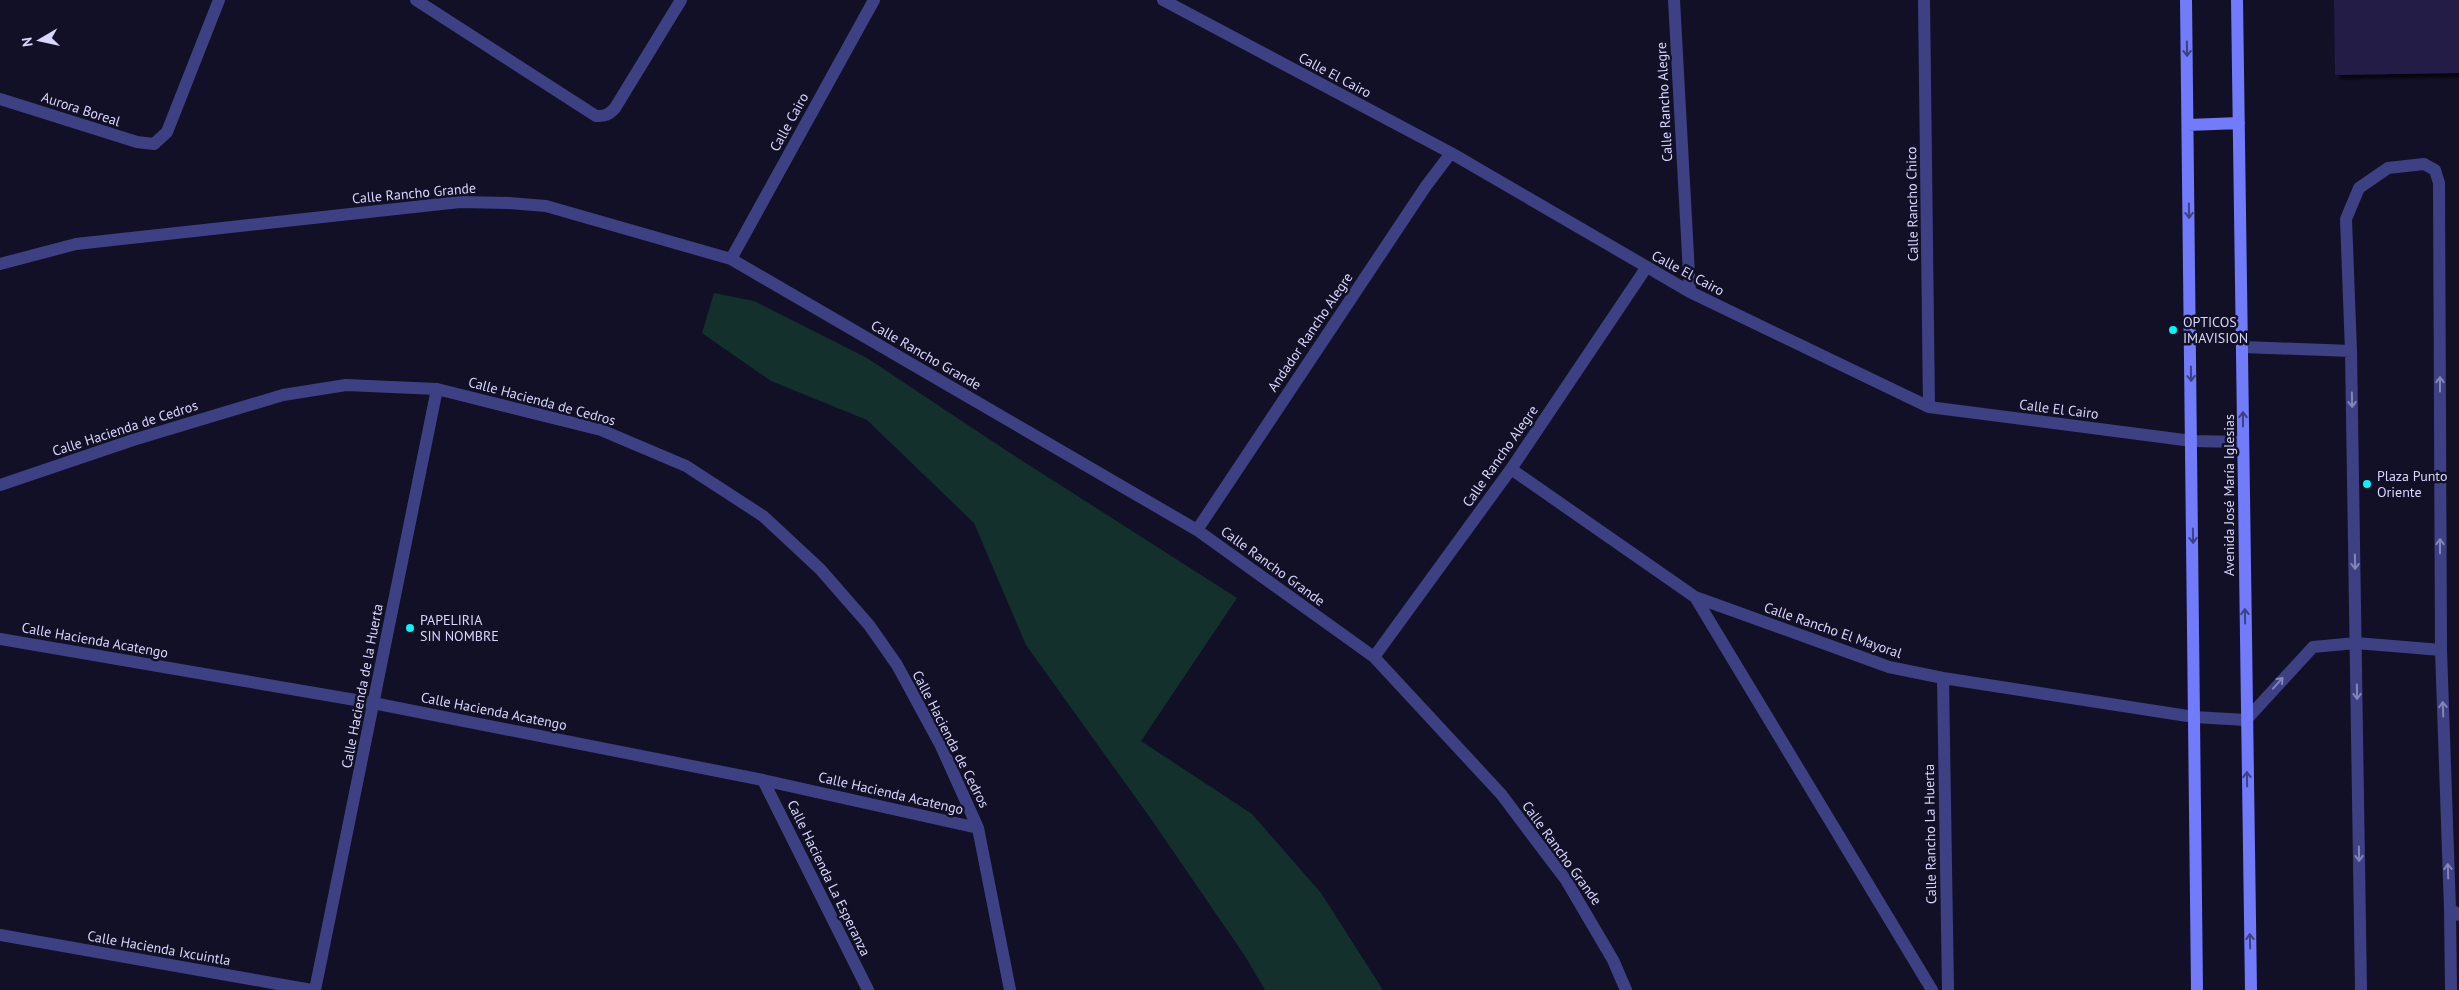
<svg xmlns="http://www.w3.org/2000/svg" width="2459" height="990" font-family="'PT Sans',sans-serif">
<defs>
<filter id="shadow"><feDropShadow dx="4.5" dy="4.5" stdDeviation="1" flood-color="#0009"/></filter>
</defs>
<rect width="100%" height="100%" fill="#121026"/>
<!-- green -->
<path fill="#13302c" d="M714 293 754 301 867 358 1007 451 1237 598 1141 741 1252 814 1321 893 1383 990H1265L1245 956 1151 819 1026 645 974 523 867 420 771 381 702 333Z"/>
<!-- building -->
<path fill="#221d46" filter="url(#shadow)" d="M2334 0H2459V73L2335 75Z"/>
<g fill="none" stroke-linecap="round" stroke-linejoin="round">
<!-- lane -->
<path stroke="#3d4183" stroke-width="12" d="M2244 347 2351 351 2346 219 2359 188 2388 168 2424 164 2435 170 2439 183 2441 650 2450 909 2459 915
M2351 351 2361 990
M2246 720 2313 647 2356 643 2441 650
M2450 909 2451 990"/>
<!-- street -->
<path stroke="#3d4183" stroke-width="12" d="M416 0 596 116C605 116 609 115 615 108L681 0
M1163 0 1451 153 1690 292 1929 407 2192 441 2243 442
M1674 0 1690 292
M1924 0 1929 407
M0 99 137 142 154 144 167 132 219 0
M731 259 874 0
M0 264 76 244 460 202 509 203 546 206 731 259 1197 530 1374 657 1501 794 1566 880 1613 960 1626 990
M1511 469 1695 597 1889 667 1943 678 2194 717 2246 720
M0 485 133 440 283 395 346 385 437 389 601 430 686 466 763 516 820 569 869 625 897 665 941 746 978 828 1010 990
M1197 530 1426 186 1451 153
M1695 597 1932 990
M0 639 373 703 763 780 978 828
M1374 657 1511 469 1646 268
M1943 678 1948 990
M763 780 868 990
M0 935 312 990
M315 990 437 389"/>
<!-- secondary -->
<path stroke="#727bfa" stroke-width="12" d="M2186 0 2197 990
M2237 0 2251 990
M2188 125 2239 123"/>
</g>
<!-- one-way arrows -->
<defs><path id="oneway-shaft" d="M-6 0H5M1.5-3L5.5 0L1.5 3" fill="none" stroke-width="1.6" stroke-linecap="round" stroke-linejoin="round" transform="scale(1.25)"/></defs>
<g stroke="#3d4085">
<use href="#oneway-shaft" transform="translate(2187 49) rotate(89)"/>
<use href="#oneway-shaft" transform="translate(2189 211) rotate(89)"/>
<use href="#oneway-shaft" transform="translate(2191 374) rotate(89)"/>
<use href="#oneway-shaft" transform="translate(2243 419) rotate(-90)"/>
<use href="#oneway-shaft" transform="translate(2193 536) rotate(89)"/>
<use href="#oneway-shaft" transform="translate(2245 616) rotate(-91)"/>
<use href="#oneway-shaft" transform="translate(2247 779) rotate(-91)"/>
<use href="#oneway-shaft" transform="translate(2250 941) rotate(-91)"/>
</g>
<g stroke="#8384ba">
<use href="#oneway-shaft" transform="translate(2440 384) rotate(-90)"/>
<use href="#oneway-shaft" transform="translate(2352 400) rotate(89)"/>
<use href="#oneway-shaft" transform="translate(2440 546) rotate(-90)"/>
<use href="#oneway-shaft" transform="translate(2355 562) rotate(89)"/>
<use href="#oneway-shaft" transform="translate(2278 683) rotate(-48)"/>
<use href="#oneway-shaft" transform="translate(2357 692) rotate(89)"/>
<use href="#oneway-shaft" transform="translate(2443 709) rotate(-92)"/>
<use href="#oneway-shaft" transform="translate(2359 854) rotate(89)"/>
<use href="#oneway-shaft" transform="translate(2448 871) rotate(-92)"/>
</g>
<!-- markers -->
<g fill="#0af4f6" stroke="#121026" stroke-width="2">
<circle cx="2173" cy="330" r="5"/>
<circle cx="2367" cy="484" r="5"/>
<circle cx="410" cy="628" r="5"/>
</g>
<g text-anchor="middle" dominant-baseline="central" stroke-width="5" stroke-linejoin="round" paint-order="stroke">
<!-- street labels -->
<g font-size="14" fill="#d8d7fd" stroke="#121026">
<text transform="translate(1335 75) rotate(28)">Calle El Cairo</text>
<text transform="translate(1664 102) rotate(-93)">Calle Rancho Alegre</text>
<text transform="translate(81 109) rotate(18)">Aurora Boreal</text>
<text transform="translate(789 122) rotate(-61)">Calle Cairo</text>
<text transform="translate(414 193) rotate(-5)">Calle Rancho Grande</text>
<text transform="translate(1912 204) rotate(-91)">Calle Rancho Chico</text>
<text transform="translate(1688 273) rotate(28)">Calle El Cairo</text>
<text transform="translate(1310 332) rotate(-56)">Andador Rancho Alegre</text>
<text transform="translate(926 355) rotate(30)">Calle Rancho Grande</text>
<text transform="translate(542 401) rotate(15)">Calle Hacienda de Cedros</text>
<text transform="translate(2059 409) rotate(7)">Calle El Cairo</text>
<text transform="translate(125 428) rotate(-18)">Calle Hacienda de Cedros</text>
<text transform="translate(1500 456) rotate(-55)">Calle Rancho Alegre</text>
<text transform="translate(2229 495) rotate(-90)">Avenida José María Iglesias</text>
<text transform="translate(1273 566) rotate(36)">Calle Rancho Grande</text>
<text transform="translate(1833 630) rotate(19)">Calle Rancho El Mayoral</text>
<text transform="translate(95 640) rotate(10)">Calle Hacienda Acatengo</text>
<text transform="translate(362 686) rotate(-79)">Calle Hacienda de la Huerta</text>
<text transform="translate(494 711) rotate(11)">Calle Hacienda Acatengo</text>
<text transform="translate(951 739) rotate(63)">Calle Hacienda de Cedros</text>
<text transform="translate(891 793) rotate(13)">Calle Hacienda Acatengo</text>
<text transform="translate(1930 834) rotate(-91)">Calle Rancho La Huerta</text>
<text transform="translate(1562 853) rotate(54)">Calle Rancho Grande</text>
<text transform="translate(829 878) rotate(64)">Calle Hacienda La Esperanza</text>
<text transform="translate(159 948) rotate(10)">Calle Hacienda Ixcuintla</text>
</g>
<!-- poi labels -->
<g font-size="14" fill="#d8d7fd" stroke="#121026" text-anchor="start">
<text x="2183" y="322">OPTICOS<tspan x="2183" dy="16">IMAVISION</tspan></text>
<text x="2377" y="476">Plaza Punto<tspan x="2377" dy="16">Oriente</tspan></text>
<text x="420" y="620">PAPELIRIA<tspan x="420" dy="16">SIN NOMBRE</tspan></text>
</g>
</g>
<!-- north arrow -->
<g transform="translate(40 40) rotate(261)" stroke="#121026" stroke-width="4" paint-order="stroke">
<path d="M0-4L9 19L0 12L-9 19Z" fill="#d8d7fd"/>
<text y="-8" font-size="14" font-weight="bold" text-anchor="middle" fill="#d8d7fd">N</text>
</g>
</svg>
